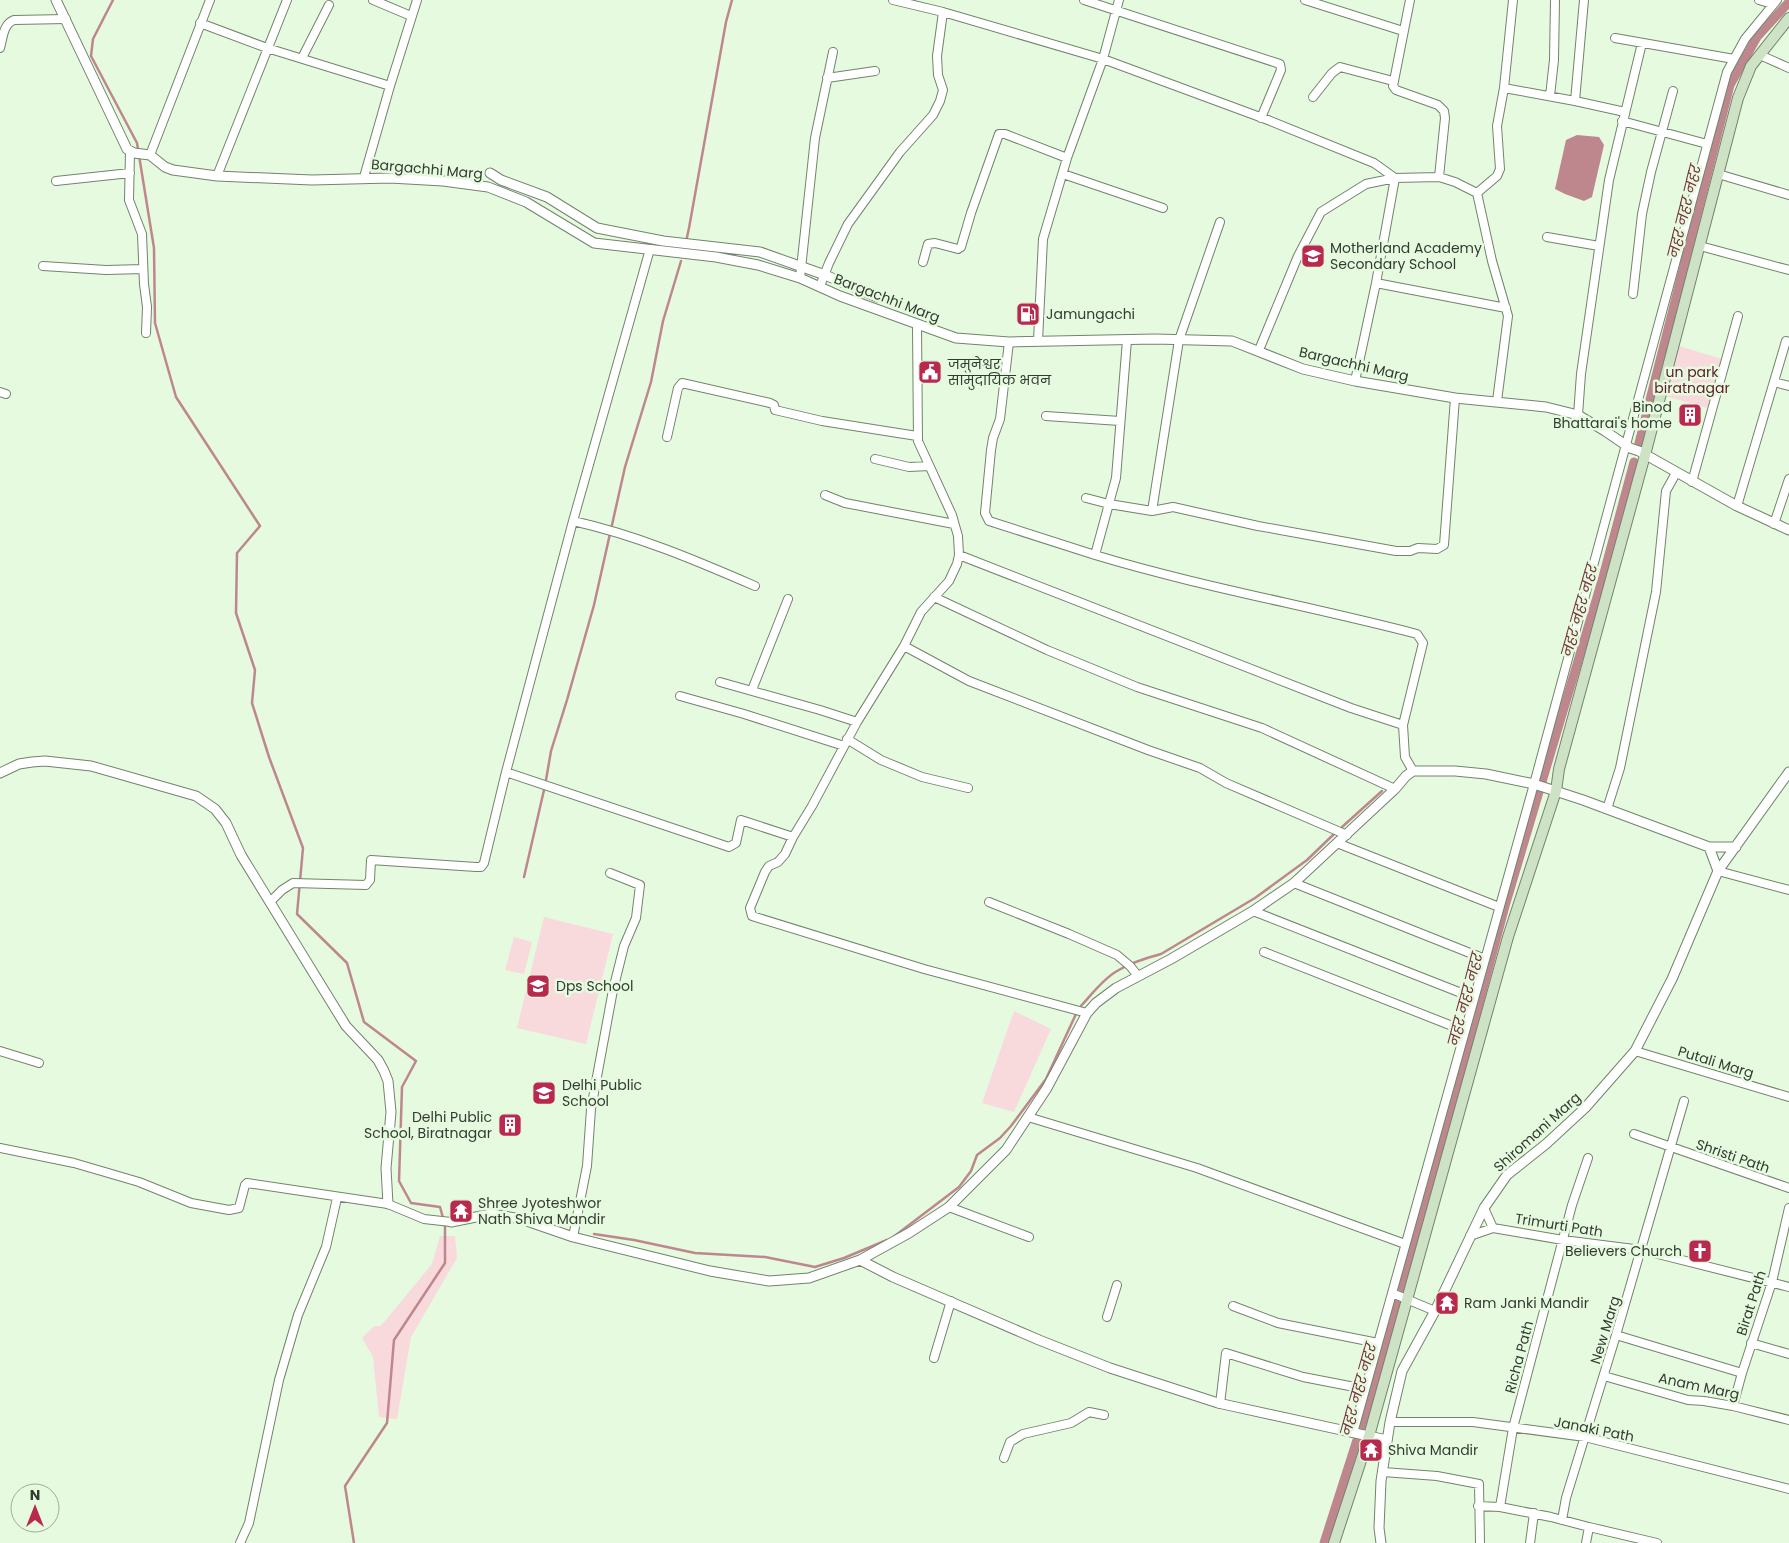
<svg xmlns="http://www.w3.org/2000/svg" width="1789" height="1543" font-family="Poppins,'Noto Sans Devanagari',sans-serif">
<rect width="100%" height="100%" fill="#e5fadf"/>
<!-- green -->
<path fill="#f8dadc" d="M1679 346 1722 359 1707 408 1665 396Z
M544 917 613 934 586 1044 517 1028Z
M514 937 532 942 524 974 505 970Z
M1014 1011 1051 1029 1014 1112 982 1103Z
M440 1236H455L457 1258 411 1337 397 1419 379 1417 373 1357 362 1338 374 1326H380L385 1321 432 1264Z"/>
<!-- water -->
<path fill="#be878d" d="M1577 135 1599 137 1604 145 1592 197 1584 201 1565 194 1555 189 1566 140Z"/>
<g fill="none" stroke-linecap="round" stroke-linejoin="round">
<!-- stream -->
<path stroke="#be878d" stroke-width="2.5" d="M113 0 93 39 91 56 137 143 154 248 155 323 176 397 260 526 237 553 236 613 255 670 252 703 269 757 303 848 297 914 347 963 364 1022 416 1061 402 1087 399 1181 411 1203 440 1207 445 1225V1263L394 1340 387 1423 345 1486 354 1543
M684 251 689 228 726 22 732 0
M546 780 551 751 567 700 594 605 625 467 651 382 663 321 681 261
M1342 827 1382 791
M524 877 544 790
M1081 1006C1092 994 1103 979 1117 971 1130 963 1146 958 1161 954L1255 898 1307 860 1334 834
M594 1234 634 1240 695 1253 765 1257 815 1267 844 1258 887 1240
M892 1238 959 1187 971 1171 977 1155 1000 1138 1011 1126 1046 1079 1076 1014"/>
<!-- canal -->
<path stroke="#be878d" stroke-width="9" d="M1639 443 1730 85 1757 37 1789 2
M1324 1543 1372 1393 1441 1145 1505 906 1603 577 1634 462"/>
<!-- minor casing -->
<g stroke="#72846c" stroke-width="10">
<path id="minor" d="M373 0 411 16
M893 0 943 12 1103 59 1268 120 1374 163 1395 178 1376 283 1355 381
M1084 0 1280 64 1281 70 1261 118
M1305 0 1403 31
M1410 0 1393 86 1396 90 1438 105 1444 111 1445 118 1439 177
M1759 0 1772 4
M200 23 267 48 390 86
M1615 38 1734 59
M0 48C3 38 3 24 14 20L66 19
M1760 55 1789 68
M302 58 329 5
M827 78 875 71
M1504 88 1575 101 1625 112
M1550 96 1554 60 1555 0
M1313 97 1332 73 1340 67 1393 81
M1575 101 1584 0
M1622 121 1707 144
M130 152 129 200 142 234 144 284 147 307 146 333
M150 155 210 0
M1063 174 1163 208
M1718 174 1789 195
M217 176 287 0
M364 177 390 86 417 0
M56 181 130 173
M1477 193 1497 176 1500 169 1497 126 1504 88 1513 0
M1547 237 1599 246
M1700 246 1789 270
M923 262 928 244 935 243 958 249 961 247 971 213 999 134H1005L1067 158
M43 266 106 270 143 269
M800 278 815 138 833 52
M1376 283 1506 308
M820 286 829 263 848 224 900 152 933 115 940 101 943 90 938 75 937 56 943 12
M1633 294 1642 214 1651 172 1673 91
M1127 340 1116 478 1095 555C1201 587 1310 606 1417 634L1423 643 1403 725
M1038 341 1043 239 1067 158 1103 59 1119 0
M1009 342 1000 419 993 438 991 450 985 513 989 521 1095 555
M1259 350 1298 256 1321 212 1366 184 1395 178 1439 177 1455 182 1477 193 1492 261 1508 316 1497 401
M1774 382 1789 386
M0 392 6 394
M1578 415 1581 374 1609 180 1642 43
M1046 416 1120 421
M667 437 678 388 682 383 770 403 774 405 775 410 822 421 917 436
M875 459 909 467 929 466
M1692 482 1738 316
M825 495 845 503 954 524
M1086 498 1109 504 1152 511 1173 507 1258 526 1396 551H1410L1418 548 1437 549 1444 545 1455 398
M1737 506 1786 341 1789 342
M1152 511 1179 340 1220 222
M573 521C636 535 695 560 755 586
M1774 524 1789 479
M959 555 1351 708 1403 725 1405 757 1413 771
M934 597 1047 650 1137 687 1262 728 1395 789
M904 646 969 681 1148 750 1200 768 1226 783 1347 835
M720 682 820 710 857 722
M752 690 788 599
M680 696 744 714 844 746
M847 739 881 760 922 777 968 788
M506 772 729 847 736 843 741 820 793 837 812 806 857 722 904 646 921 612 949 581 957 564 959 555 958 536 952 515 918 441 917 325
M1607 809 1620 768 1656 592 1666 491 1676 473
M793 837 785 854 778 862 769 866 765 872 750 908 752 916 924 969 1087 1013
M1337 843 1499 907
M1718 871 1789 890
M1294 883 1485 959
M270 902 282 890 293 883 366 885 370 880 371 860 476 867H481L484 863 506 772 573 521 650 249
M989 902 1069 934 1117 955 1130 966 1138 976
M1253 911 1474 998
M1264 952 1465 1031
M0 1051 39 1063
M1635 1051 1789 1097
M1028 1117 1197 1168 1405 1244
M1634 1134 1789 1188
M0 1148 74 1163 139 1182 191 1203 229 1210 239 1208 245 1185 247 1183 388 1204 424 1219 451 1222
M949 1207 1029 1237
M1484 1208 1493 1228 1563 1240 1642 1250 1789 1287
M1470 1236 1493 1228
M573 1237 587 1166 591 1109 613 990 624 946 636 918 640 885 610 873
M1392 1293 1435 1311
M1233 1306 1278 1323 1378 1343
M1107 1317 1117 1285
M1616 1335 1742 1373
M1751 1343 1789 1354
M934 1358 951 1301
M1604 1376 1688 1400 1704 1401 1733 1406 1789 1420
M1220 1404 1226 1353 1303 1377 1365 1389
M1733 1406 1742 1373 1772 1282 1789 1208
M1390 1422H1473L1585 1437 1789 1489
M1353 1433 1534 784 1727 72 1745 39 1777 0
M1004 1458 1010 1442 1023 1434 1071 1423 1089 1412 1104 1415
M1383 1472 1437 1476 1479 1484 1480 1543
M1478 1506 1500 1507 1551 1517 1589 1527 1657 1543
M1500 1507 1513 1428 1572 1205 1588 1158
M1562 1520 1566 1498 1616 1335 1684 1101
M240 1543 249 1523 279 1380 298 1315 326 1247 337 1198
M1530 1543 1534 1513
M1586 1543 1589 1527"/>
</g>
<!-- tertiary casing -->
<g stroke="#72846c" stroke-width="11">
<path id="tertiary" d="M56 0 127 149 134 153 150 155 165 167 173 170 217 176 312 180 390 178 443 181 488 187 526 202 594 243 716 257 758 265 800 278 840 296 956 338 1009 342 1155 339 1232 341 1303 369 1355 381 1455 398 1546 407 1578 415 1605 431 1630 448 1639 451 1737 506 1789 530
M490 173 501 180 547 197 597 228 663 241 760 252 825 275 877 297
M0 773 19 764 32 762 45 761 91 766 196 796 215 809 226 823 241 855 346 1026 378 1060 384 1071 388 1081 391 1112 386 1168 388 1204
M1709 847 1718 871
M451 1222 491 1214 521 1219 573 1237 710 1271 769 1281 809 1278 860 1260 909 1233 949 1207 1006 1150 1047 1088 1087 1013 1096 1003 1116 988 1171 959 1253 911 1294 883 1395 789 1406 776 1413 771H1455L1486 774 1534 784 1583 800 1709 847H1736
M860 1260 893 1277 1039 1340 1110 1368 1218 1403 1387 1440
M1381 1543 1379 1528 1381 1481 1390 1422 1402 1371 1435 1311 1484 1208 1507 1175 1546 1144 1585 1108 1635 1051 1672 979 1718 871 1789 772"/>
</g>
<!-- secondary casing -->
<g stroke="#72846c" stroke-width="12">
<path id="secondary" d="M1334 1543 1369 1436 1508 937 1556 791 1559 769 1645 455 1738 98 1751 66 1789 18"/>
</g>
<!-- minor -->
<use href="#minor" stroke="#fff" stroke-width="8"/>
<!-- tertiary -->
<use href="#tertiary" stroke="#fff" stroke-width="9"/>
<!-- secondary -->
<use href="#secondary" stroke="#cee3c6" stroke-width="10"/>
</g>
<!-- icons -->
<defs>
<g id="school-square" transform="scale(1.25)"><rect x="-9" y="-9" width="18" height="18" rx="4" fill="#b9284d" stroke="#e5fadf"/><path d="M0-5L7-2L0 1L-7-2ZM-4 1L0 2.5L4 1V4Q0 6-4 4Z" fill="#fff"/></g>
<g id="fuel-square" transform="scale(1.25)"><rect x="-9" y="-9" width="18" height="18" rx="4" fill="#b9284d" stroke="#e5fadf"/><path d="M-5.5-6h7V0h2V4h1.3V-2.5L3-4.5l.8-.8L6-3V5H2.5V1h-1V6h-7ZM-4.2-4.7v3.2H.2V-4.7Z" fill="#fff"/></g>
<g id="civic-square" transform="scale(1.25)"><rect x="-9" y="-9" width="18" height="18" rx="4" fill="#b9284d" stroke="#e5fadf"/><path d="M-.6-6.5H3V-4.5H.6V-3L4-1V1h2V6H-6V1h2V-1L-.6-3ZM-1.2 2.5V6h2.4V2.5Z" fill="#fff"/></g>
<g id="building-square" transform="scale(1.25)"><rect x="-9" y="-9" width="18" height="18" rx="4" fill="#b9284d" stroke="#e5fadf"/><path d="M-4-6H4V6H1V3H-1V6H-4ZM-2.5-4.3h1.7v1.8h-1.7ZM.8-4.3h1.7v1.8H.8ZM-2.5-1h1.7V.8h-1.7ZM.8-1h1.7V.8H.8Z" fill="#fff"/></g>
<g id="temple-square" transform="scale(1.25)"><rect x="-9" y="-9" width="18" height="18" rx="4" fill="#b9284d" stroke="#e5fadf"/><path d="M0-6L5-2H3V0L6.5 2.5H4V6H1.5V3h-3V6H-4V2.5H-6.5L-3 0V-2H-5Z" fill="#fff"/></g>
<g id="church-square" transform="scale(1.25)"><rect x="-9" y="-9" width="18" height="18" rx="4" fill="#b9284d" stroke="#e5fadf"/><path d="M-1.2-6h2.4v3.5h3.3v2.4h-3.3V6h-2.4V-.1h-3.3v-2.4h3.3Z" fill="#fff"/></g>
</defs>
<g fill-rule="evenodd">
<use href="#school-square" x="1313" y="256"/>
<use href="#fuel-square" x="1028" y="314"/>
<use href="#civic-square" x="930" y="372"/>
<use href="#building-square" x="1690" y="415"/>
<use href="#school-square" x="538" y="986"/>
<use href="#school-square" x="544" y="1093"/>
<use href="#building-square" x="510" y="1125"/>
<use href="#temple-square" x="461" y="1211"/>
<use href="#church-square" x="1700" y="1251"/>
<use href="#temple-square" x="1447" y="1303"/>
<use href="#temple-square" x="1371" y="1450"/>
</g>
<g text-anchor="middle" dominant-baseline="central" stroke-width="5" stroke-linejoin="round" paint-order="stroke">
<!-- street labels -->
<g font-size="14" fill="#343c32" stroke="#e5fadf">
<text transform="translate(427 169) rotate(5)">Bargachhi Marg</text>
<text transform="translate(887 298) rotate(21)">Bargachhi Marg</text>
<text transform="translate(1354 364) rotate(13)">Bargachhi Marg</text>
<text transform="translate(1716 1062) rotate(17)">Putali Marg</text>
<text transform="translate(1537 1132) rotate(-42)">Shiromani Marg</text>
<text transform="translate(1733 1156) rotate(19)">Shristi Path</text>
<text transform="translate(1559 1225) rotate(9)">Trimurti Path</text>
<text transform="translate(1751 1303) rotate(-72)">Birat Path</text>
<text transform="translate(1605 1330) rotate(-73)">New Marg</text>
<text transform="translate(1519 1357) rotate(-75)">Richa Path</text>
<text transform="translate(1699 1386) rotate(12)">Anam Marg</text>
<text transform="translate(1594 1429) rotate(11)">Janaki Path</text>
</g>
<!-- poi labels -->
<g font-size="14" fill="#343c32" stroke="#e5fadf" text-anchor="start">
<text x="1330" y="248">Motherland Academy<tspan x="1330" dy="16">Secondary School</tspan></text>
<text x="1046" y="314">Jamungachi</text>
<text x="948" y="364">जमुनेश्वर<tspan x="948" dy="16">सामुदायिक भवन</tspan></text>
<text x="1672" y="407" text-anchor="end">Binod<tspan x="1672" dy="16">Bhattarai's home</tspan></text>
<text x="556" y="986">Dps School</text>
<text x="562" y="1085">Delhi Public<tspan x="562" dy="16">School</tspan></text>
<text x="492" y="1117" text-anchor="end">Delhi Public<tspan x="492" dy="16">School, Biratnagar</tspan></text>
<text x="478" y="1203">Shree Jyoteshwor<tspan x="478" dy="16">Nath Shiva Mandir</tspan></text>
<text x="1682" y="1251" text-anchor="end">Believers Church</text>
<text x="1464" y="1303">Ram Janki Mandir</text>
<text x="1388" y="1450">Shiva Mandir</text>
</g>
<!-- park labels -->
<g font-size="14" fill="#5d1a28" stroke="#e5fadf">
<text x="1692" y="372">un park<tspan x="1692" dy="16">biratnagar</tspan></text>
</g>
<!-- water labels -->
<g font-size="15" font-style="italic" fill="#76313c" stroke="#e5fadf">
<text transform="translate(1684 211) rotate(-76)">नहर नहर नहर</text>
<text transform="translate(1579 610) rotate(-74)">नहर नहर नहर</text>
<text transform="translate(1465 999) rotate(-75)">नहर नहर नहर</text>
<text transform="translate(1358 1389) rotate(-74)">नहर नहर नहर</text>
</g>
</g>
<!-- north arrow -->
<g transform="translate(35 1508)"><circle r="24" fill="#e5fadf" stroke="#9eae9a"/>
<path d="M0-4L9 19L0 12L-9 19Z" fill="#b9284d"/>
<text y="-8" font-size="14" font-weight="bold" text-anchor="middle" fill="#343c32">N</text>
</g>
</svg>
